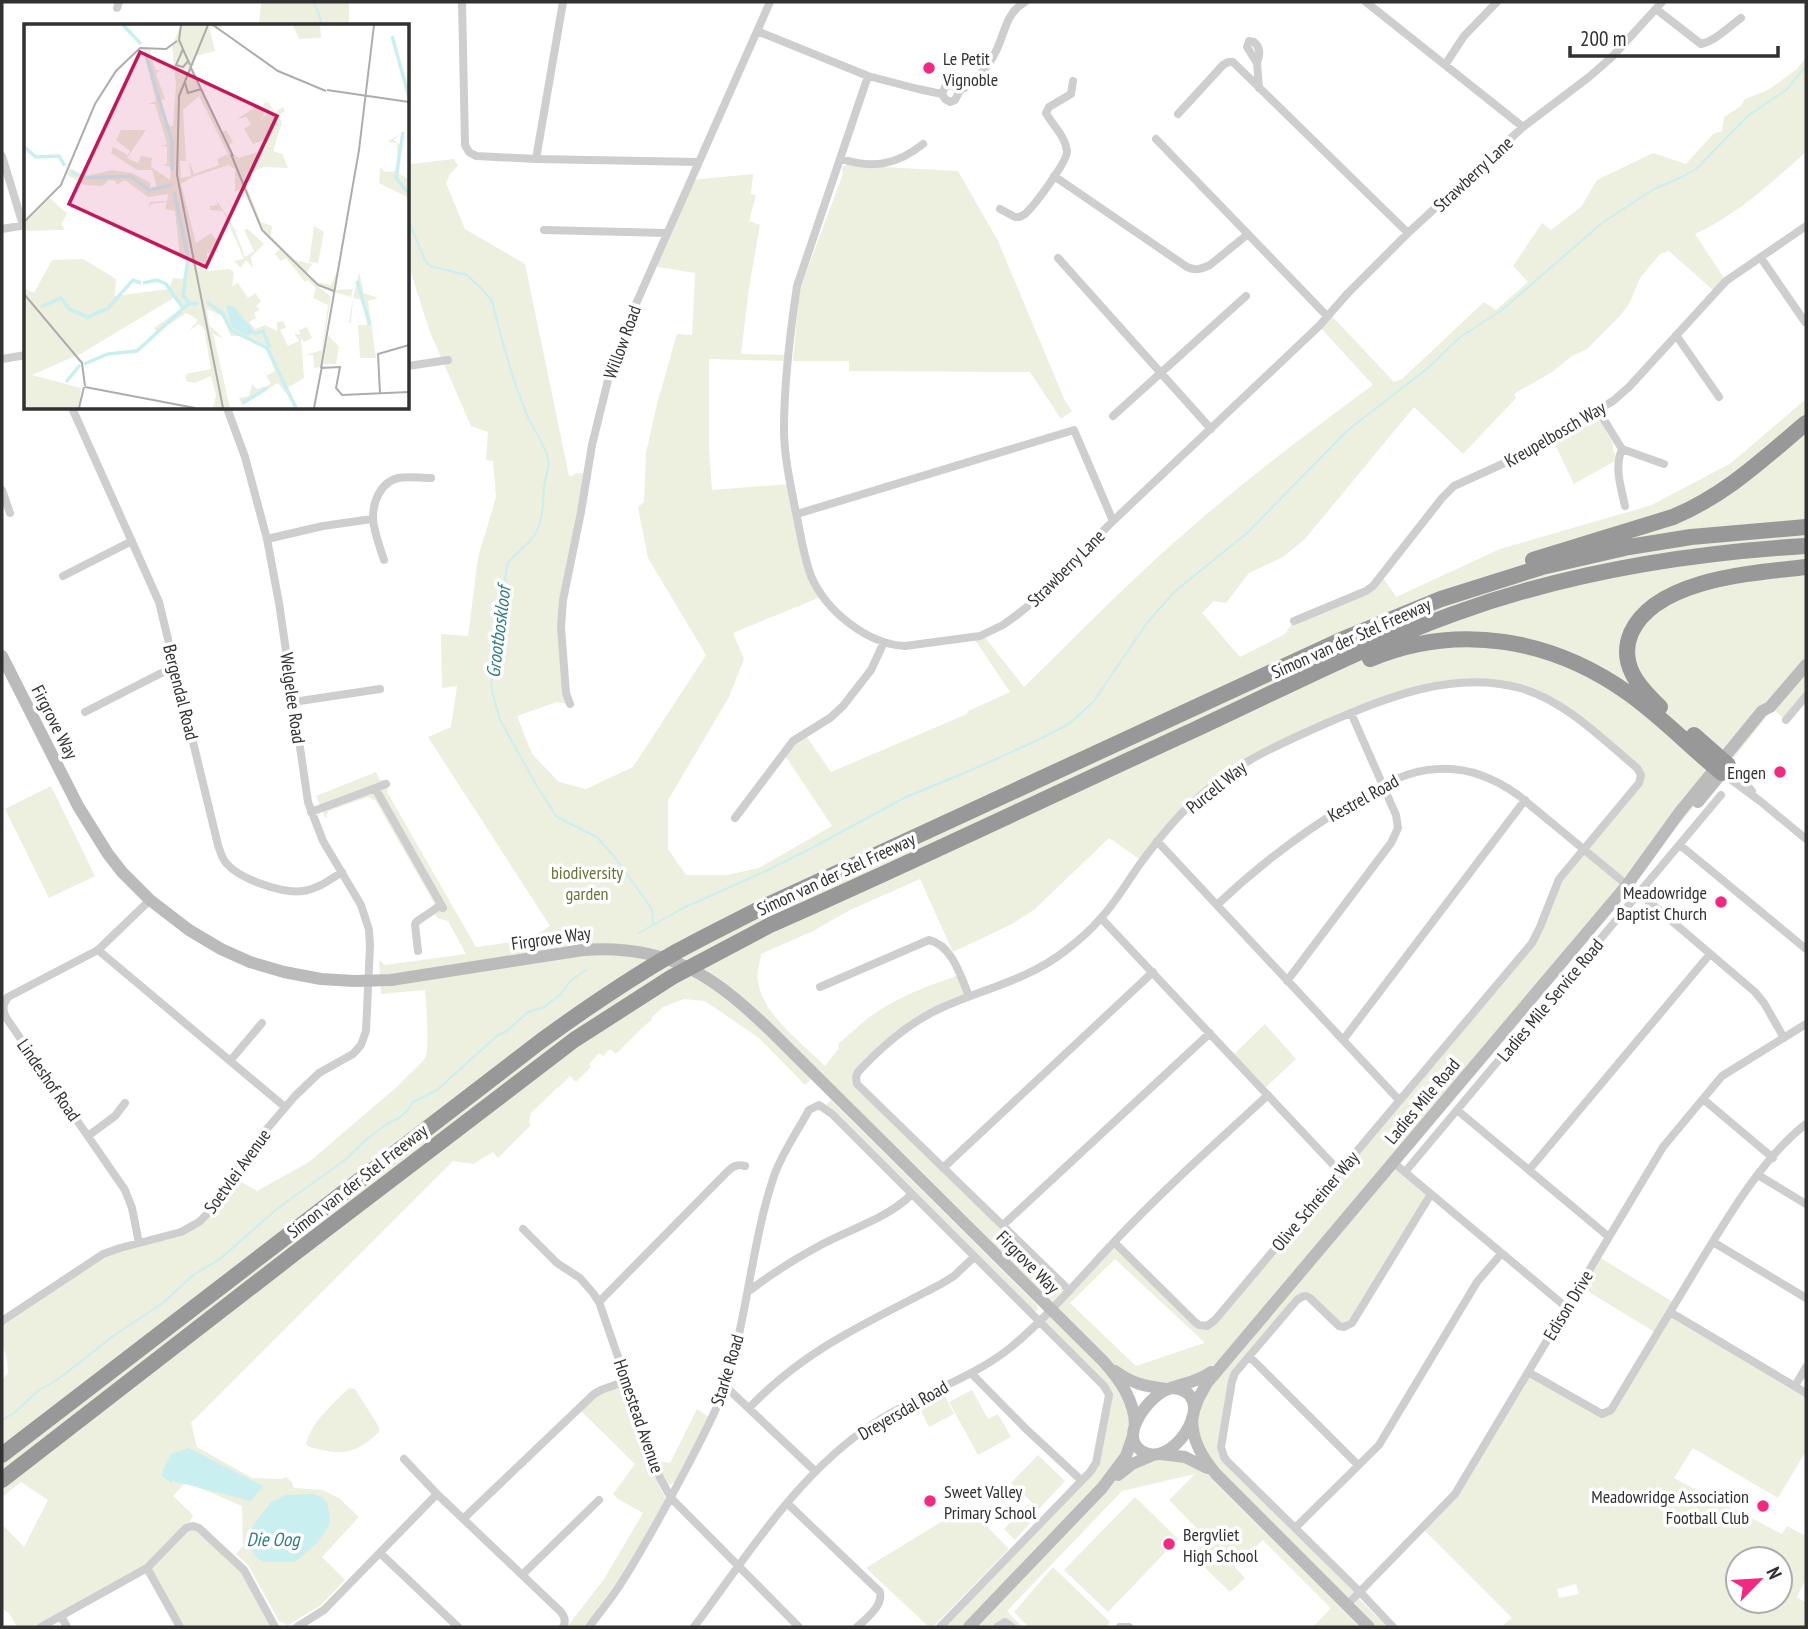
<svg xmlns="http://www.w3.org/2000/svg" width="1808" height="1629" font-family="'PT Sans Narrow',sans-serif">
<rect width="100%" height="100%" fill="#fff"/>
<!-- green -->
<path fill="#edefdf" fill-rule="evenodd" d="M261 2H349V26H259Z
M1806 57V152C1772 182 1737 215 1695 234L1726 281 1715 292 1669 251 1660 254 1640 278 1629 304 1618 318 1587 349 1572 356 1552 372 1514 394 1516 398 1463 454 1414 407 1304 540 1283 557 1249 573 1226 603 1214 601 1202 613 1240 657 1285 634 1294 621 1366 591 1382 576 1396 597 1500 549 1652 505 1731 463 1806 399V696L1786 720 1770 707 1768 715 1722 773 1394 1162 1431 1194 1356 1320 1344 1327 1306 1296 1235 1373 1222 1452 1360 1592 1347 1605 1369 1627H1313L1331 1608 1263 1540 1235 1567 1245 1578 1230 1592 1192 1555 1207 1540 1226 1558 1169 1500 1195 1474 1122 1491 1007 1611 1022 1627H1012L1008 1623 997 1627H940L1093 1467 1108 1392 1038 1321 1050 1309 815 1076 805 1085 759 1038 705 1001 684 999 663 1007 651 1018 652 1020 645 1025 616 1054 610 1049 603 1056 599 1053 589 1064 591 1067 576 1082 570 1076 558 1088H557L531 1113 529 1122 531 1125 498 1158 493 1152 478 1161 474 1164 453 1161 191 1423 197 1447 252 1478 282 1479 286 1477 292 1482 294 1488 322 1490 339 1498 359 1517 322 1557 345 1580 321 1605 288 1625 279 1621 248 1565 236 1554 243 1546 242 1506 186 1482 173 1496 193 1515 188 1527H193L240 1569 274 1627H180L147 1568 41 1627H17L9 1613 2 1609V1524L24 1547 48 1500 21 1482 2 1497V1380L8 1373 7 1358 2 1343V1321L95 1258 199 1222 233 1177 257 1191 309 1162 398 1086C406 1076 417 1069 425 1058 430 1049 426 1004 425 990L381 994 379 960 385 965 466 954 448 921 437 918 432 909 434 903 375 800 368 797 328 811 326 819 316 796 376 772 380 780H384L388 788 387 792 476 947C502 943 528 942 550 926L428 737 451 727 457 686 442 688 441 634 468 636 478 558 496 497 493 461 486 460 488 432 471 426 430 332 411 273 408 274V137L411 164 454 159 458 166 450 174 446 183 465 229 525 264 569 476H572L577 473 587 474 561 627 570 704 557 702 517 716 532 754 559 782 586 789 633 767 706 655 648 558 638 507 644 502 646 453 657 404 677 334 692 335 695 273 653 266 691 180 753 174 751 194 756 195 749 221 760 225 749 288 741 354 789 355V361L709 359V449L712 490 790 484 805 557 823 596 733 633 744 659 729 697 668 800V849L686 875H727L759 868 832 826 784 754 804 733 831 772 967 714 968 711 1010 692 973 637 983 635 1024 687C1069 643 1113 598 1159 556 1227 494 1299 439 1373 385L1319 326 1329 313 1394 382 1402 379 1484 302 1496 310 1528 282 1513 266 1542 223 1551 230 1581 207 1597 180 1653 153 1686 164 1713 134 1722 131 1724 117 1741 106 1745 99 1768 90 1782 80 1797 69ZM1494 684 1544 697 1637 768 1639 783 1554 890 1532 943 1207 1326 1195 1322 1114 1242 1069 1289 856 1081 868 1062 925 1016 969 996 960 975C928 985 895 998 868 1018 858 1026 848 1036 838 1044L839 1048 825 1066C802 1043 762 1014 758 981 756 973 760 963 761 954L813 931 850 910 920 879 953 952 1012 924 1035 909 1109 838 1142 861 1204 792 1274 746 1418 689ZM1115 1259 1204 1342V1343L1136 1366 1070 1303ZM1118 1379 1167 1389 1207 1383 1192 1426 1199 1462 1153 1455 1105 1485 1135 1426Z
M847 165 958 171 998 241 1065 401 1072 411 1061 419 1030 372 849 371V361H793L799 296 804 278 843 174 842 167Z
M1592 418 1600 420 1613 444V450L1616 456V462H1613L1574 484 1553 440Z
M51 786 95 876 49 898 5 809Z
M1265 1024 1296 1059 1265 1088 1234 1054Z
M831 1100 1037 1305 1038 1311H1034L826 1105Z
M1597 1256 1675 1303 1670 1311 1806 1393V1451L1778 1498 1693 1448 1674 1478 1782 1534 1787 1526 1806 1536V1579L1797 1597 1806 1603V1627H1501L1512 1618 1423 1529 1448 1504 1528 1372 1605 1414 1658 1334 1579 1286ZM1738 1559H1780V1601H1738ZM1576 1584 1579 1594 1559 1598 1557 1589Z
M349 1388 355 1389 379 1427V1432C354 1456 342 1455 309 1447L306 1444C312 1421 333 1404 349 1388Z
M617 1388 623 1389 628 1395 659 1486 666 1499 640 1547 618 1581 584 1627H567L604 1579 643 1513 618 1499 613 1494 635 1464 581 1411 597 1396Z
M972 1390 988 1419 998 1414 1011 1437 978 1455 949 1402Z
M945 1396 954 1414 929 1427 920 1409Z
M697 1409 709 1417 674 1483 668 1485 665 1484 657 1461 670 1463Z
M1038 1455 1065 1481 1039 1509 1011 1483Z
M1135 1497 1178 1539 1108 1612 1064 1570Z
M1028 1504 1038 1514 1015 1540 1004 1529Z
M967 1506 1009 1549 933 1627H929L866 1568Z
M1053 1567 1110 1622 1106 1627H1029L1014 1612Z
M1359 1599 1388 1627H1377L1356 1606 1355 1602Z"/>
<!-- water -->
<path fill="#caeff0" d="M189 1448 263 1486 251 1501 181 1483 172 1481V1484L161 1475 171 1454Z
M313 1494 322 1497 327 1502 330 1517 329 1526 316 1544 295 1562H264L257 1558 248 1545V1535L252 1527 271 1502 286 1495Z"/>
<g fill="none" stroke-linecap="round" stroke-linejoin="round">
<!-- stream -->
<path stroke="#caeff0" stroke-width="2" d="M314 2 323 26
M408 220 425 260 430 266 467 275 482 289 492 301C501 339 512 378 527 415 533 429 545 444 548 459 550 467 547 473 545 480 542 496 545 513 538 528 531 546 516 550 507 565L491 687 500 720 538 788 557 817 597 837 616 859 652 909 653 924
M639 933 683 908 764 872 810 849 904 798 983 765 1042 738 1070 723 1093 702 1147 623 1174 592 1246 534 1348 430 1428 368 1460 337 1502 310 1602 223 1654 189 1682 177 1696 169 1749 115 1786 90 1806 66
M2 1420 14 1413 39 1390 57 1380 116 1334 163 1303 192 1276 220 1259 278 1208 345 1160 368 1138 387 1124 399 1118 408 1110 413 1102 437 1090 498 1035 507 1031 528 1012 544 1007 560 995 571 980 586 970"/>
<!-- street -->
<path stroke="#cecece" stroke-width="8" d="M462 2 465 145 469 152 476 156 536 159 698 162
M1366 2 1523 127
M117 8 119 2
M1656 9 1701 44C1715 41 1729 27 1741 18
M757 31 868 76 918 89 942 94 945 99 950 102 955 100 959 92 955 87 950 85 945 87 942 94
M1257 63C1260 55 1261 48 1254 42L1249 41 1247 47 1257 63 1259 88
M1445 65 1464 36 1497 2
M868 76 797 286C790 333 784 382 784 429 784 456 790 482 795 508 800 530 803 555 811 576 826 611 867 644 905 646L980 636 1003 625 1014 617 1027 607 1113 521 1319 326 1348 293 1408 233 1523 127 1589 77 1612 57 1662 2
M959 91C973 84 987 68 994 55 1005 36 1004 14 1025 2
M1178 114 1223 65 1228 62H1233L1408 233
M1156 139 1327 316
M2 156 23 225
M536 159 563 2
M841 159C873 169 897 165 923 144
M1054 176 1187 267C1196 271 1201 269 1210 265L1248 234
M1000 209 1015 217C1020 217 1020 217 1025 214 1034 206 1068 161 1067 151 1065 135 1052 125 1046 113L1049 107 1071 94 1073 81
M2 229 26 225
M544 230 667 233
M1058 258 1211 429
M1761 258 1805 322
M1676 335 1719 397
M2 359 26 355
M408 366 448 360
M72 408 159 602 218 845C220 851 222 859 227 864 240 879 283 894 303 891 317 889 330 880 342 872
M1598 410 1622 449 1664 464
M1113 416 1246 296
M1622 449C1614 468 1621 487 1625 506
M2 490 10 513
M797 514 1074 430 1113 521
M267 539 323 526 372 519
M384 560C380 547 373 530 373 517 373 501 381 482 398 478 408 476 420 478 431 478
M63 576 132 541
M1294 621 1366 591 1373 586 1442 498 1454 486 1520 456 1613 401 1629 387 1726 281 1806 226
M293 702 380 689
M570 704 566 693 561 627 563 600 581 512 592 445 611 368 635 306 770 2
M85 712 175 666
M1786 720 1806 696
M1728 765 1752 791
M1722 773 1760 801 1806 839
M375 788 443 908
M311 812 386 784
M735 818 793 741 830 718 843 706 871 670 884 642
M1157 841 1399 1100
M1680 845 1806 949
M1639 893 1755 992 1764 1003 1784 1038
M1217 905C1259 865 1304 831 1354 801 1380 786 1407 770 1438 769 1468 767 1494 778 1518 795L1627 885
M1101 918 1340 1172
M98 950 285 1107
M418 951 415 925 416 922 441 905
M1287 981 1391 843 1398 828 1396 815 1351 713
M820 987 929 940C952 945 961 977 969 996
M1343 1040 1525 800
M230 1061 262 1023
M1703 1099 1773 1158
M1457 1110 1609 1237
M88 1136 115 1116 125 1103
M1394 1163 1566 1307
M943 1168 1153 972
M1529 1170 1710 954
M1405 1172 1721 795
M1758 1175 1806 1204
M1003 1225 1210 1033
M523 1229 557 1263 580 1278 593 1293 599 1302 660 1478 671 1498 799 1627
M1713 1242 1806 1298
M139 1243 132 1208 125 1190 7 1019C2 1011 2 1005 8 997L98 950 150 900
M1069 1290 857 1084 856 1077 858 1072C882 1046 908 1023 941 1008 983 989 1028 980 1065 951 1078 941 1090 931 1100 919 1116 902 1127 882 1140 864 1154 845 1168 827 1184 811 1229 766 1270 748 1327 723 1388 697 1453 670 1520 688 1566 701 1602 739 1637 768L1641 775 1639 783 1559 879 1540 927 1532 943 1215 1320 1207 1326 1199 1325 1195 1322 1114 1242
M749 1291C770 1275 793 1260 817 1247 849 1229 885 1220 911 1195
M599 1302 727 1172C733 1166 737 1164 745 1166
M1670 1312 1806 1393
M2 1321 103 1254 120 1248 181 1232 199 1222 212 1209 255 1143 295 1096 319 1073 353 1054 361 1045 366 1031 370 946 369 930 361 905 323 841 308 802 279 603 267 539 245 457 227 408
M1250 1357 1358 1465
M1528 1372 1602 1414 1611 1410C1641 1361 1670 1312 1699 1264 1728 1217 1762 1158 1806 1124
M971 1373 1026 1429 1081 1480
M725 1386 815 1471
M1795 1386 1806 1367
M749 1408C806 1348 869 1322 941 1284L954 1276 974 1257
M404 1459 437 1494 561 1612C565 1617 566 1622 563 1627
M787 1503 880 1592C883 1606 867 1618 857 1627
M463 1519 594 1394 601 1390 626 1381
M1295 1528 1379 1445 1477 1282 1501 1254
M380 1553 458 1627
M147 1568 180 1627
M522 1575 599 1500
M1347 1605 1455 1494 1663 1147 1722 1076 1806 1024
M61 1616 67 1627
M41 1627 147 1568 186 1528 193 1526 199 1528 244 1570 275 1627
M297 1627 324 1610 437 1494
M589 1627C599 1613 611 1599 620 1585 645 1546 667 1505 688 1465 703 1436 718 1408 728 1378 748 1312 752 1241 774 1176 782 1153 797 1132 809 1110L819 1105 832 1114 1104 1386 1109 1395 1096 1463 1090 1472 940 1627
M694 1627C748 1555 798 1472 876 1422 919 1394 970 1380 1010 1348 1048 1317 1081 1277 1114 1242 1163 1190 1216 1143 1268 1095
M997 1627 1005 1622 1012 1627
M1120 1627H1129
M1393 1627 1360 1592 1227 1461 1224 1457 1221 1447 1232 1381 1235 1373 1297 1300C1301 1297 1305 1294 1310 1298L1339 1326 1344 1327 1352 1323 1431 1194"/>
<!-- secondary -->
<path stroke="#bbb" stroke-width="12" d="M2 656 78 806 108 854 122 872 150 900 189 930 221 949 250 962 284 972 321 979 354 981 391 980 583 950C671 944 716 977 776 1036L1104 1362C1120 1380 1135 1401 1135 1426
M1698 802 1726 768
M1115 1371C1133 1384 1144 1386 1166 1389
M1172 1388C1221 1391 1177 1466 1146 1453 1115 1441 1147 1398 1166 1390 1182 1383 1196 1383 1211 1372
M1194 1410 1199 1397 1207 1383 1627 885 1679 813 1762 711 1770 707 1806 665
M1192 1418C1192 1441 1202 1457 1216 1474L1369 1627
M1161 1454 1185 1457 1207 1468
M1118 1475 1132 1464 1153 1455
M969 1627 1102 1488 1126 1456 1133 1436"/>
<!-- highway -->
<path stroke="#989898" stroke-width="16" d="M1533 560 1673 517C1726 495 1763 459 1806 423
M1370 659C1459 622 1552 639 1628 693 1662 717 1690 747 1722 773
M1660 707C1639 687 1618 664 1631 633 1656 578 1755 573 1806 567
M1694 735 1728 765
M2 1455 541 1041C585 1009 629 979 676 952 705 936 734 922 763 907L1341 640 1441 599 1542 567 1629 547 1691 537 1806 527
M2 1480 295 1253 574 1040 672 977 770 925C913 862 1054 794 1196 729 1282 689 1367 645 1456 613 1569 572 1687 553 1806 546"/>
</g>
<!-- markers -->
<g fill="#f32981" stroke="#fff" stroke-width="2.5">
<circle cx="929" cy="68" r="7"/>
<circle cx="1780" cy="772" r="7"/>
<circle cx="1721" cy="902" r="7"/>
<circle cx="930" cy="1501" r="7"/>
<circle cx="1763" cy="1506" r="7"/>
<circle cx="1169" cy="1544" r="7"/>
</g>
<g text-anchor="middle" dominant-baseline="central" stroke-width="7" stroke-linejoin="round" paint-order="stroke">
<!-- poi labels -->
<g font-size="18" fill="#313131" stroke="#fff" text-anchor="start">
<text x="943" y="58">Le Petit<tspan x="943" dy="21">Vignoble</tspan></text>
<text x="1766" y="772" text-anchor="end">Engen</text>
<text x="1707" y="892" text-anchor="end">Meadowridge<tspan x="1707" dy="21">Baptist Church</tspan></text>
<text x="944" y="1491">Sweet Valley<tspan x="944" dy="21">Primary School</tspan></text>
<text x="1749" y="1496" text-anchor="end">Meadowridge Association<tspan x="1749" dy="21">Football Club</tspan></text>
<text x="1183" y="1534">Bergvliet<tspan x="1183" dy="21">High School</tspan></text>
</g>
<!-- street labels -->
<g font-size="18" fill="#313131" stroke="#fff">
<text transform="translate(1473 174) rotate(-43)">Strawberry Lane</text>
<text transform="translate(622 342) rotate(-70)">Willow Road</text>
<text transform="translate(1555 434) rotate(-30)">Kreupelbosch Way</text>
<text transform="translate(1066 568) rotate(-45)">Strawberry Lane</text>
<text transform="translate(1351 638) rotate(-24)">Simon van der Stel Freeway</text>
<text transform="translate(181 692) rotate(76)">Bergendal Road</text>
<text transform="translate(293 698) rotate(82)">Welgelee Road</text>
<text transform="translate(55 722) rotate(63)">Firgrove Way</text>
<text transform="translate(1216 787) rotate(-39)">Purcell Way</text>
<text transform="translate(1363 798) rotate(-29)">Kestrel Road</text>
<text transform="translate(836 874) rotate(-25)">Simon van der Stel Freeway</text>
<text transform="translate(551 938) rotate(-8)">Firgrove Way</text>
<text transform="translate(1550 1000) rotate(-50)">Ladies Mile Service Road</text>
<text transform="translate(49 1080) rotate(55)">Lindeshof Road</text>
<text transform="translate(1422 1101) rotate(-50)">Ladies Mile Road</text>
<text transform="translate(237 1171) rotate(-54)">Soetvlei Avenue</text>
<text transform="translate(357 1181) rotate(-38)">Simon van der Stel Freeway</text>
<text transform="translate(1315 1201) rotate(-50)">Olive Schreiner Way</text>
<text transform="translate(1028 1262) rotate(45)">Firgrove Way</text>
<text transform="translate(1568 1305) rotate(-59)">Edison Drive</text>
<text transform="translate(727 1370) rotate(-73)">Starke Road</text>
<text transform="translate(903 1410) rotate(-30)">Dreyersdal Road</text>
<text transform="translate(639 1416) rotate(71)">Homestead Avenue</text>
</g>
<!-- park labels -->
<g font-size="18" fill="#68723a" stroke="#fff">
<text x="587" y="872">biodiversity<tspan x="587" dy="21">garden</tspan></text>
</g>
<!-- water labels -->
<g font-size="19" font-style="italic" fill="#2f7e7f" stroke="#fff">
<text transform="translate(498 632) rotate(-83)">Grootboskloof</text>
<text x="273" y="1539">Die Oog</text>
</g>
</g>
<!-- overview -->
<g transform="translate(24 24)">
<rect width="385" height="385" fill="#fff"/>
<path d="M157 1H195L199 4 185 2 191 27 172 32 168 43 198 108 202 106 209 118 205 121 209 130 215 134 243 125 240 116 229 120 220 105 227 100 222 93 213 95 235 81 241 89 235 97 246 87 250 91 247 85 244 87 238 80 244 78 251 88 259 83 261 87 254 92 258 98 249 127 258 130 264 144 240 143 226 149 228 156 221 159 237 198 248 202 247 213 271 236 288 240 283 249 293 258 307 261 314 244 312 266 329 265 327 273 295 263 307 273 296 343 290 344 289 331H282L298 326 304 281 289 274 292 264 284 256 281 258 262 234 257 237 251 230 256 225 240 208 218 165 211 168V145L205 141 168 153 157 160 172 219 187 209 193 216 194 228 183 229V247L205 245 210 248 208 262 214 259 224 274 231 269 237 277 232 282 236 286 230 288 232 294 225 298 231 305 241 301 253 307V298L259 297 262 303 256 306 264 322 275 317 270 309 276 311 275 306 283 303 288 314 280 318 277 314 280 354 262 365 273 384 254 359 218 381 215 374 225 372 228 360 233 365 243 362 247 359 242 352 251 347 243 325 218 312H207L198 292 183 285 185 301 200 315 189 310 206 384H189L192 371 187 352 171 359 162 357V350L187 345 180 304 174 300 164 308 174 296 162 289 133 309 130 304 158 284 151 273 58 329 8 351 57 364 55 384H0V264L10 269 28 236 59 235 92 255 91 272 145 265 149 254 159 255 163 239 156 232 151 187 141 185 143 178 127 180 125 184 126 178 143 177 144 170 124 173 101 156 92 161V157L85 156 78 162 61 161 43 151 46 144 62 152 88 146 108 149 127 159 126 164 133 163 128 146H113L87 129 89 123 104 131 106 127 92 116 97 106H122L103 134 114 139 117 132 128 134 127 143 146 156 147 143 138 141 143 140V123L137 122 143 120 131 80H124L132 77 119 24 126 25 131 46H136L132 50 141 75 135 77 144 102H149L152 61 148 22ZM175 72 204 130 193 135 195 141 170 150 165 137 167 152 157 154 156 137H162L159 86ZM269 1H296L297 14 275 15ZM376 110 370 116 376 121 375 150 385 155V174L355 159 356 143 361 148 374 147 373 119 363 118ZM26 174 43 190 37 200 41 206 72 205 0 207V200ZM192 176 202 190 211 206 221 233 230 227 220 206 224 205 240 220 227 233 229 244 222 236 217 244 210 237 220 235 199 187 186 186V182L194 181ZM290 202 300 208 294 239 285 238ZM335 248 340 269 354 274 344 277 352 334H336L334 301H343L339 276 329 274 327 299H325L328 279ZM304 311 315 323 312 340H299Z" fill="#edefdf" fill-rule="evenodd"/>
<path d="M202 282H209L231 308 224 312 208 303Z" fill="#caeff0"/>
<path fill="none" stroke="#caeff0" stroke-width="3.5" d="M99 1 117 20M368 12 385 73M121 28 148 118V147M379 108 372 154 385 170M0 123 12 133 35 132 41 142M47 148 59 154 106 152 125 166 148 161M150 168 164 234 159 272 165 279 174 280M333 257 346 301M119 259 133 256 142 260 158 283M183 278 199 290 207 306 243 324 272 384M17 283 37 274 45 285 64 293 84 284 109 256 117 259M230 310 239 307 246 324M60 340 84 330 113 327 164 280M42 358 56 341M219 379 243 364"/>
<path fill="none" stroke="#adadad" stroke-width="2" d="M157 1 155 16 166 41M184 1 155 72 153 151 199 384M189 1 254 47 302 67M159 25 152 41 159 43 165 36M166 42 209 132M161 59 164 69 177 65M303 66 385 78M207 130 238 206 294 261 310 267M0 198 37 161 71 80 92 47 116 24 142 25 153 17M0 270 58 339 61 362M297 344 335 126 350 1M297 344 316 343 312 364 318 371 385 368M61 363 171 384M356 369 354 330 385 321M55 384 60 363M290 384 298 342"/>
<path fill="#c2185b" fill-opacity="0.15" stroke="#c2185b" stroke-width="3.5" d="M116 28 253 92 182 243 45 180Z"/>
<rect width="385" height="385" fill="none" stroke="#313131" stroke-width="3.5"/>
</g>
<!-- border -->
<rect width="1808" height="1629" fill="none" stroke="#313131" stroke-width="7"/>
<!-- north arrow -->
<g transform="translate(1759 1580) rotate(65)"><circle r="33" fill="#ffffff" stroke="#adadad" stroke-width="2"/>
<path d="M0-5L12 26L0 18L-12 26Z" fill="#f32981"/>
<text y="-10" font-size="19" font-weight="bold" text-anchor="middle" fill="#313131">N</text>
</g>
<!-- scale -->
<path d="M1570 46v10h208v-10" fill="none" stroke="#313131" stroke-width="3.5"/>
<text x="1580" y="46" font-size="21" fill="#313131" stroke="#ffffff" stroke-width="5" paint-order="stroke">200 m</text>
</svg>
